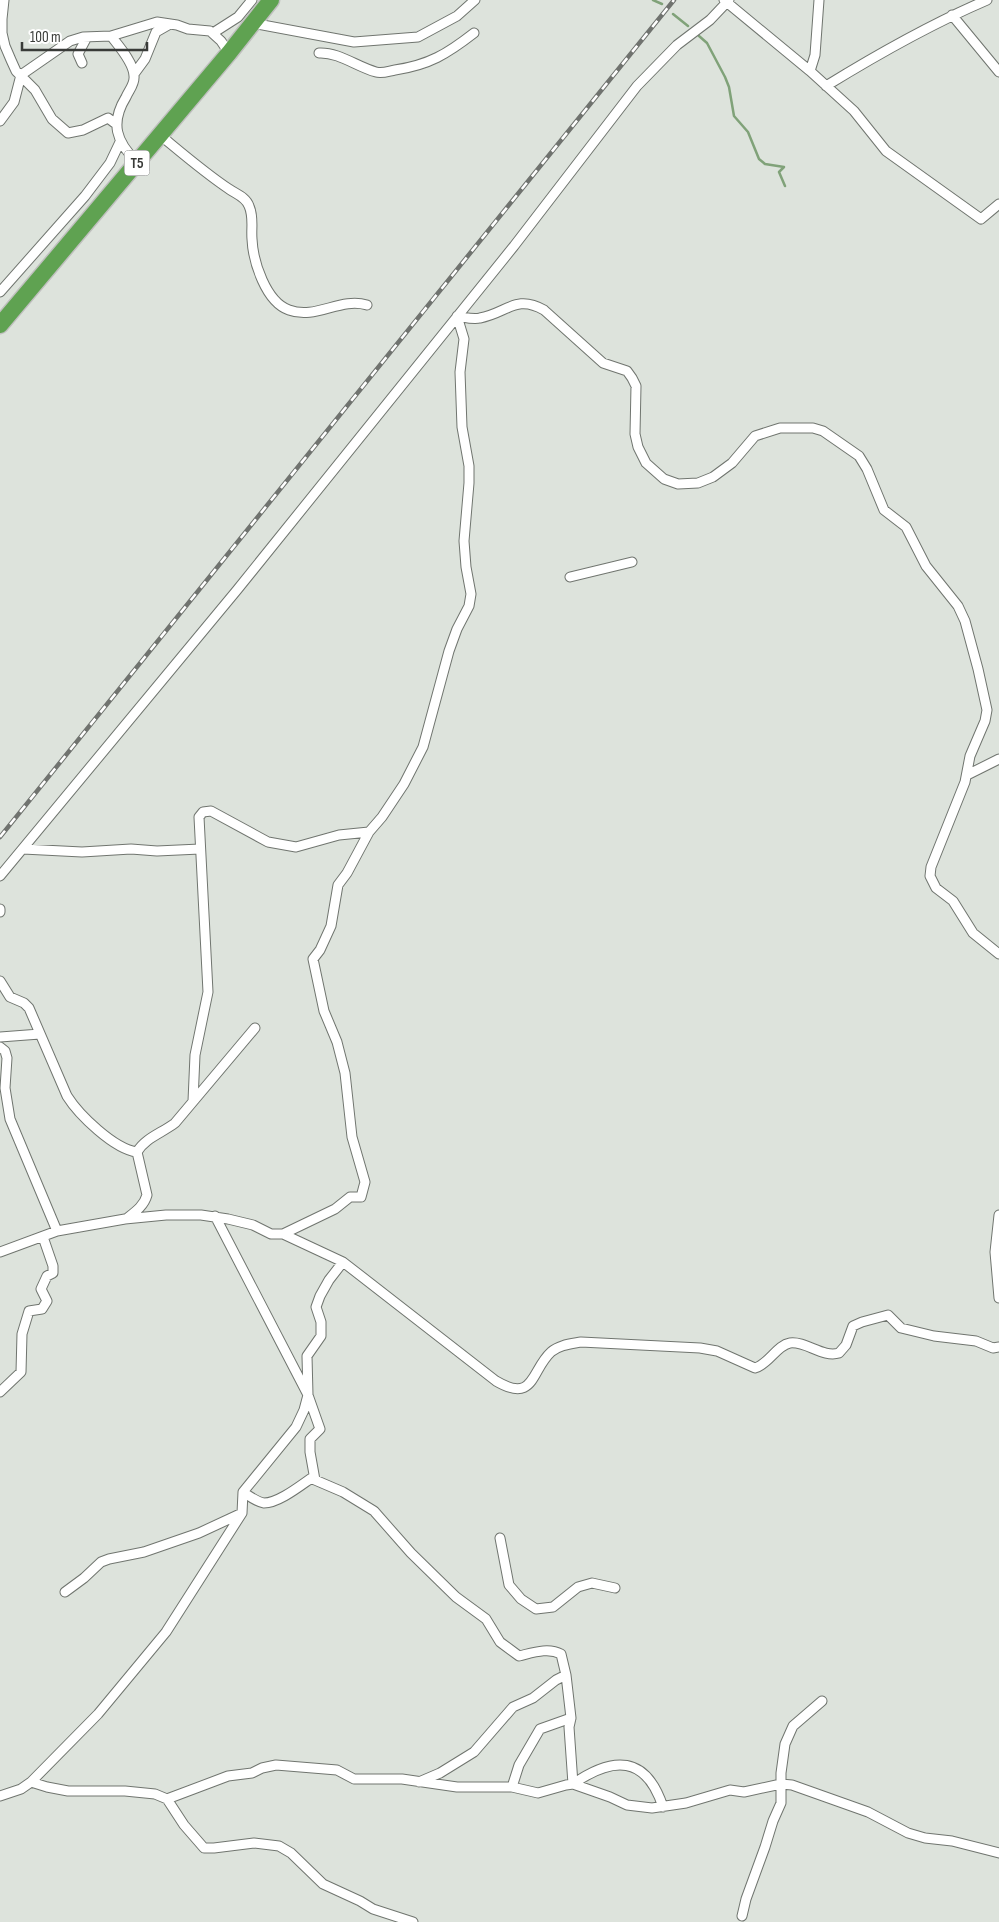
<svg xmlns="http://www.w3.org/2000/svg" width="999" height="1922" font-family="'Sofia Sans Condensed',sans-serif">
<rect width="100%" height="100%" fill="#dde3dc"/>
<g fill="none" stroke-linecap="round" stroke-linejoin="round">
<!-- stream -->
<path stroke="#80a279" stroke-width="2.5" d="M653 0 662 4
M673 14 688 26
M699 36 707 43 725 77 729 87 734 116 748 132 759 159 765 164 784 167 779 172 785 186"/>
<!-- street casing -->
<g stroke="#70756f" stroke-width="11">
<path id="street" d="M4 0 2 19V33L5 46 11 60 16 71 35 90 52 119 68 133 83 130 108 118 116 124
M724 0 810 71 854 111 886 151 981 219 999 204
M952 15 999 72
M252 23 354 42 418 37 457 16 475 0
M213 33 238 17 252 0
M111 36C118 45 134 63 134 76 135 84 129 90 126 97 110 123 116 142 137 162
M319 53C339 52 357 67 376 72 382 74 389 71 395 70 429 65 447 54 474 33
M82 63 78 54 87 37
M810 71 815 55 819 0
M134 74 145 59 156 32 170 24
M826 86C878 54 931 24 987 0
M0 121 14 102 21 75 70 41 83 37 111 36 157 22 177 25 188 29 210 31 221 41 229 53
M160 135C183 154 205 173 229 189 236 194 246 197 249 206 254 217 251 228 252 239 253 262 266 302 289 310 316 320 340 297 367 305
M0 292 85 196 110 163 120 142
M570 577 632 562
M967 775 999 759
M23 849 82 852 131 849 157 851 200 849
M0 876 237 590 514 246 637 86 677 45 710 20 729 0
M0 909V912
M0 981 10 997 24 1003 29 1008 67 1096C79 1115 114 1149 137 1152
M0 1037 40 1034
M0 1047 5 1051 7 1058 5 1088 10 1119 57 1231
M193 1101 195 1055 208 992 199 817 203 812 211 811 268 842 296 847 339 835 369 832
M999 1215 995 1252 999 1298
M215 1216 308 1395 320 1429 310 1439V1452L315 1480 343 1492 374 1511 411 1553 456 1597 486 1619 500 1642 519 1656C532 1653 548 1647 561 1654L566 1675 571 1718 540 1729 519 1765 512 1787
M126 1219C135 1212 144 1206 147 1195L137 1152C145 1138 162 1133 175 1123L255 1028
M283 1234 335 1209 350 1197H361L365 1182 352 1137 345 1073 337 1042 324 1011 313 959 320 950 331 926 338 885 347 873 369 832 382 817 404 784 423 747 449 651 457 629 469 606 471 594 466 567 464 541 469 483V466L462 427 460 372 464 339 457 316C464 317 473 320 480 318 507 313 516 294 544 310L603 363 627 371 632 378 636 386 635 434 638 447 646 463 664 479 678 484 698 483 713 477 732 463 755 436 780 428H813L823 431 859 456 867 469 884 510 906 527 926 566 958 606 965 621 978 669 987 710 985 721 970 756 965 782 931 867 930 876 936 888 953 901 973 933 999 954
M0 1252 57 1231 125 1219 166 1215H201L228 1219 253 1225 271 1234H283L343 1262 496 1381C535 1404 531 1370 551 1352 559 1345 570 1344 581 1342L700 1348 717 1351 755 1368C769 1364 777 1345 790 1343 806 1341 823 1358 839 1353L846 1345 853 1326 862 1322 888 1315 901 1328 934 1336 976 1341 993 1348 999 1347
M0 1392 21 1372 22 1334 29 1311 42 1309 47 1301 41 1289 47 1276 53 1273V1266L43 1237
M243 1492C249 1496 257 1502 264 1503 279 1503 301 1485 313 1477
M500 1538 509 1585 521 1599 536 1609 553 1607 578 1587 592 1583 615 1588
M65 1592 84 1578 101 1562 109 1559 144 1552 199 1533 242 1513
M571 1718 569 1727 573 1784
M31 1782 47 1787 68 1791H125L155 1794 167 1799 184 1825 204 1848H214L254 1843 279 1846 291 1853 323 1884 360 1901 373 1909 413 1922
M419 1782 440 1773 474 1752 513 1707 533 1698 556 1680 566 1675
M573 1784C613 1756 646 1755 663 1807
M0 1796 21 1789 31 1782 98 1714 166 1632 242 1513 243 1492 296 1427 304 1410 308 1395 307 1356 321 1336V1322L316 1307 320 1296 329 1280 343 1262
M167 1799 228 1776 252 1773 262 1768 276 1765 337 1770 354 1779H402L457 1787H512L538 1793 566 1785 573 1784 610 1797 627 1805 652 1808 686 1803 730 1790 744 1792 781 1784 792 1785 868 1812 908 1833 925 1838 952 1841 999 1853
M742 1916 746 1899 765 1847 773 1821 781 1803V1773L785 1744 793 1726 822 1701"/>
</g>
<!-- highway casing -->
<g stroke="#c0c0bf" stroke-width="19">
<path id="highway" d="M0 325 229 53 271 0"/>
</g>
<!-- street -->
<use href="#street" stroke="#fff" stroke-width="9"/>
<!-- highway -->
<use href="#highway" stroke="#5fa251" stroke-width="16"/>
<!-- rail casing -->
<g stroke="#70736f" stroke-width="4.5">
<path id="rail" d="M0 837 674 0"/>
</g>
<!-- rail -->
<use href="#rail" stroke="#fff" stroke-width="2.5" stroke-dasharray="8" stroke-linecap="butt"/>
</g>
<g text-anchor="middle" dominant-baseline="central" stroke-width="5" stroke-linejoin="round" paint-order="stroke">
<!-- shield labels -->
<rect fill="#fff" stroke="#747674" stroke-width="1" x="124.5" y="150.5" width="25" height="25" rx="4"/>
<g font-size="15" font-weight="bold" fill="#393b38">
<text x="137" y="163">T5</text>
</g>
</g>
<!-- scale -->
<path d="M22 42v8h125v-8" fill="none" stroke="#393b38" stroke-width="2.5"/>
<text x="30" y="42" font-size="15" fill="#393b38" stroke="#ffffff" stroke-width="4" paint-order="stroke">100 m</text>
</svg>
